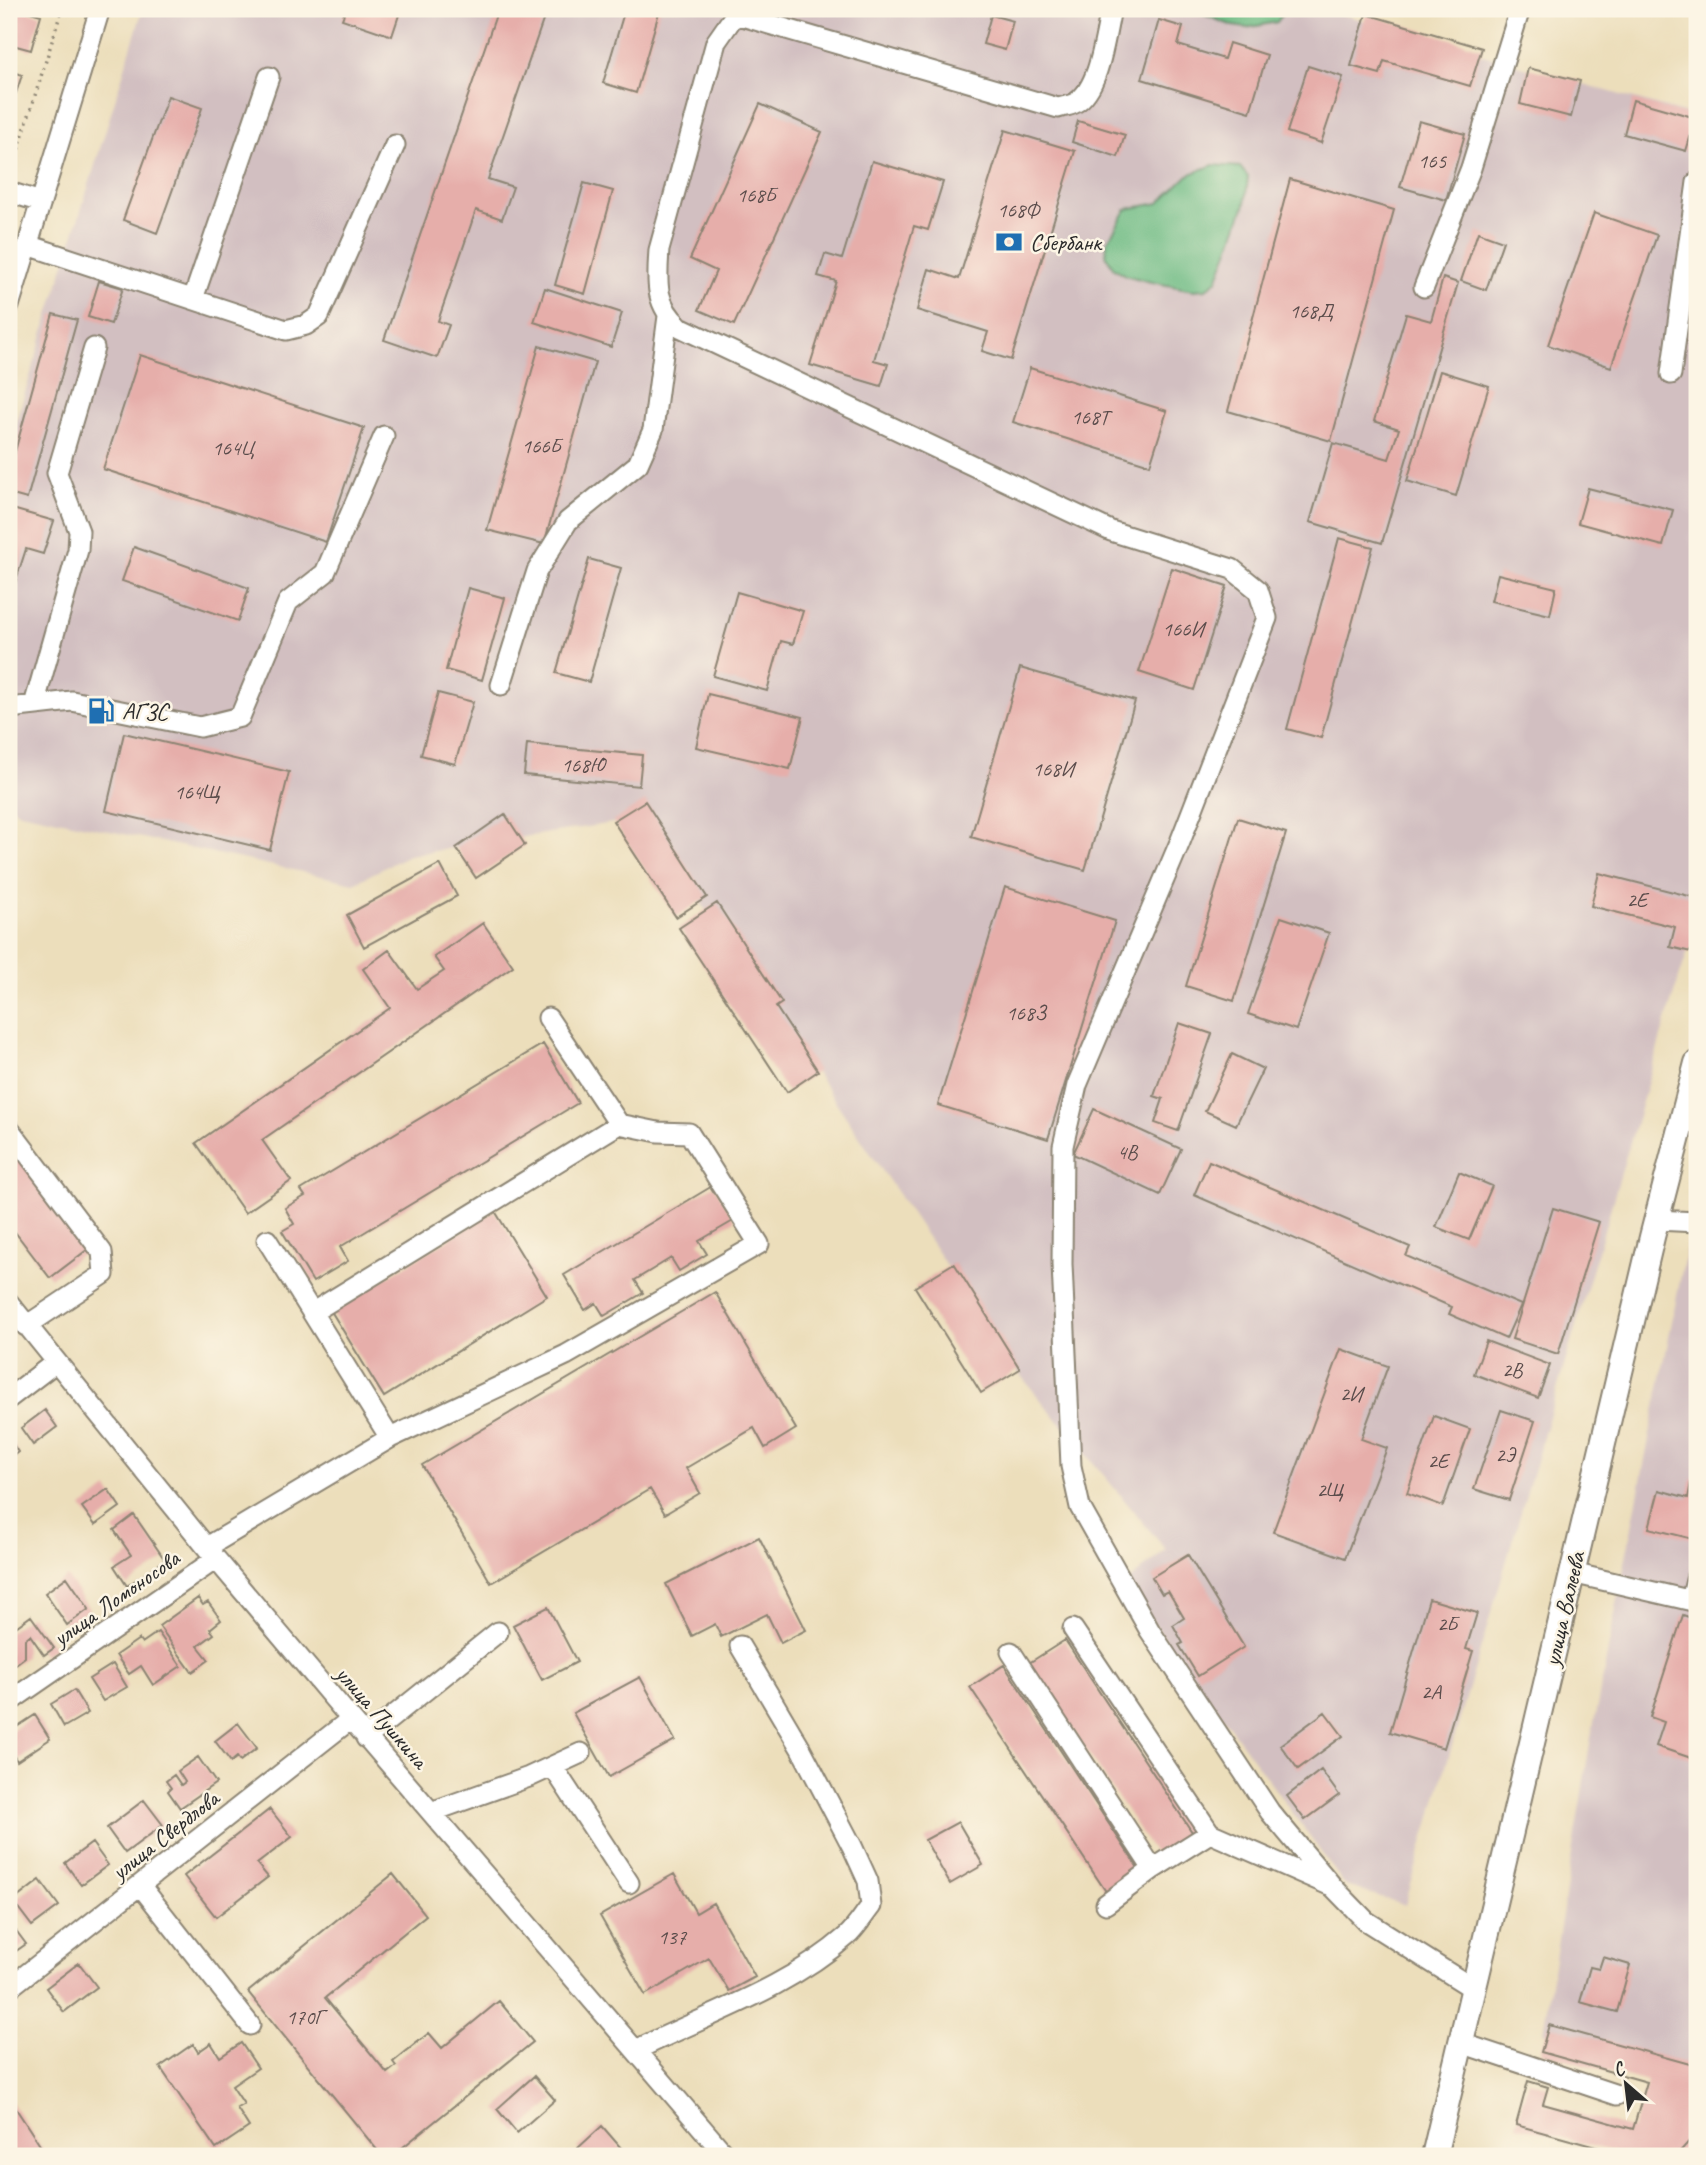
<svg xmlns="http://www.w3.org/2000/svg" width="1706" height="2165" font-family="Caveat,sans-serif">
<rect width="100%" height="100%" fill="#fcf5e5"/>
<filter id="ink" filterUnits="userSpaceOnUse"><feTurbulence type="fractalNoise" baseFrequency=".0143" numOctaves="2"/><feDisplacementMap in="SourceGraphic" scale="14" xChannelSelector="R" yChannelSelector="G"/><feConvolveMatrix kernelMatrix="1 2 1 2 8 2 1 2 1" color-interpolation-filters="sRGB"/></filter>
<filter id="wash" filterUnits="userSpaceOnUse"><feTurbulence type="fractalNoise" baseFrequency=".00686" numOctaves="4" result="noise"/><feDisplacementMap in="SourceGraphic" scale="28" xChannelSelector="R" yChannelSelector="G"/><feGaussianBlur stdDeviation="1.57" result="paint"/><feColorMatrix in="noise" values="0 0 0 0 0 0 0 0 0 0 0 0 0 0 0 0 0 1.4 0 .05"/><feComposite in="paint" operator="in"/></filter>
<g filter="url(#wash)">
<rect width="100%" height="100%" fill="#ecdebb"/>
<!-- industrial -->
<path fill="#d2bfc1" d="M143 9H1324L1697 117V923L1675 990 1405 1905 1345 1885 1125 1584 1166 1550 1021 1376 644 818 409 855 354 883 16 811 9 803V445Z
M1697 1193V2070L1543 2032 1591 1737Z"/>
<!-- forest -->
<path fill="#6fbc85" stroke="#4d7458" stroke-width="2" d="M1190 9H1286L1277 22 1246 28 1233 26Z
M1213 165 1240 167 1248 177 1245 204 1232 241 1217 280 1206 289 1193 290 1151 282 1125 275 1113 267 1106 256 1107 242 1127 209 1159 203 1188 175Z"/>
<g id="blocks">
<!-- building -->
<path fill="#e6aeaa" d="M9 9H20L41 15 31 50 9 44Z
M346 9H401L392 36 342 19Z
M498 9H547L488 179 513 187 502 219 476 210 438 321 449 325 437 358 384 340Z
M625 9H660L636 93 603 83Z
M1366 14 1482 48 1470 86 1384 61 1380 74 1351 66Z
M991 15 1013 21 1005 50 983 44Z
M1159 20 1183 27 1178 45 1224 59 1229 43 1267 55 1250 112 1142 79Z
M1308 66 1343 77 1321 143 1287 132Z
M1528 68 1580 81 1571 117 1520 104Z
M9 71 22 75 16 93 9 90Z
M168 96 202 108 157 233 123 220Z
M1633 100 1696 118 1686 151 1624 134Z
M760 104 822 132 734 325 699 310 716 271 690 259Z
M1078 121 1125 135 1118 157 1072 142Z
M1419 121 1465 134 1446 200 1400 187Z
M1005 130 1075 151 1011 360 982 351 988 332 917 310 929 269 959 279Z
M872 161 943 182 928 230 914 226 874 360 888 364 881 386 810 365 836 281 818 276 825 254 842 259Z
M1290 179 1394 210 1331 441 1228 411Z
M584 183 613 191 585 294 555 285Z
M1594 213 1657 235 1611 367 1548 345Z
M1478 232 1503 241 1486 290 1461 281Z
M1443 278 1458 283 1382 543 1310 522 1333 443 1389 459 1399 429 1374 421 1406 314 1431 321Z
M99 281 123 288 111 324 88 317Z
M545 288 622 313 611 347 534 322Z
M53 314 77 320 27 499 9 494V473Z
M539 346 595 362 544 544 487 530Z
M140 355 364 428 326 542 103 469Z
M1030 368 1167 411 1150 465 1013 422Z
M1440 371 1489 386 1456 496 1407 481Z
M1588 488 1673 510 1663 546 1578 523Z
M9 508 54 521 43 554 26 549 9 602Z
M1339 538 1373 547 1321 738 1287 729Z
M134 547 249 588 238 621 122 581Z
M589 559 621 568 589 682 556 673Z
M1172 568 1227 586 1194 690 1139 672Z
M1498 574 1556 588 1550 615 1491 601Z
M468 588 505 598 482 680 446 670Z
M737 592 803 611 793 644 781 641 767 691 713 676Z
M1020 668 1135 701 1085 870 971 837Z
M438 693 473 702 455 764 421 755Z
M708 694 803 717 790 769 696 747Z
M124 733 289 772 270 850 106 811Z
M527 744 642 755 639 786 524 775Z
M645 801 707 897 676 917 613 821Z
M505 814 525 845 476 878 456 848Z
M1238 818 1286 833 1234 1001 1186 986Z
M440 864 457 896 364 947 347 915Z
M1599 873 1697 898V929L1691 952 1670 947 1675 927 1591 906Z
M1005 887 1115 921 1048 1139 938 1105Z
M717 903 782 1003 776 1007 818 1071 787 1092 679 928Z
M1281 917 1329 933 1296 1030 1248 1014Z
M483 923 513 966 262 1140 291 1181 245 1213 196 1143 390 1008 363 969 389 950 417 989 444 971 434 957Z
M1179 1023 1212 1034 1178 1131 1155 1123 1163 1099 1154 1096Z
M543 1044 578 1103 340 1247 348 1261 313 1282 282 1231 294 1224 285 1208 305 1196 301 1190Z
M1232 1054 1263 1069 1236 1125 1205 1111Z
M1094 1109 1181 1149 1160 1195 1073 1154Z
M9 1137 92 1246 50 1278 9 1224Z
M1209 1161 1410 1247 1406 1256 1521 1305 1506 1339 1449 1314 1452 1307 1194 1195Z
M1459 1172 1492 1186 1469 1240 1436 1227Z
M714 1185 735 1220 699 1241 707 1254 679 1271 671 1258 635 1280 643 1293 604 1316 596 1303 585 1310 564 1275Z
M1553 1208 1599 1222 1558 1354 1512 1339Z
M495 1211 547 1296 384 1397 331 1311Z
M954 1263 1020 1369 981 1393 915 1287Z
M715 1292 796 1429 765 1448 754 1428 686 1468 700 1493 665 1514 650 1489 491 1583 422 1465Z
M1486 1341 1550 1365 1538 1398 1474 1374Z
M1341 1349 1388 1366 1361 1439 1387 1448 1345 1558 1273 1532Z
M45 1410 57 1427 33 1445 21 1428Z
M1501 1410 1535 1421 1509 1500 1474 1489Z
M1434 1416 1470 1429 1443 1506 1407 1493Z
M9 1438 18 1452 9 1459Z
M1692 1478 1697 1480V1540L1649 1528 1659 1490 1688 1498Z
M108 1489 120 1507 95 1525 82 1507Z
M134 1515 165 1560 127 1586 114 1566 131 1555 114 1530Z
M759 1537 806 1630 781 1643 767 1614 721 1637 715 1624 692 1636 666 1584Z
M1188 1555 1244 1647 1198 1676 1179 1645 1183 1643 1173 1625 1184 1618 1168 1591 1162 1594 1152 1577Z
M67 1577 89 1609 67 1625 45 1593Z
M198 1598 203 1605 208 1602 221 1620 210 1629 214 1634 198 1646 209 1660 192 1672 159 1626Z
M1429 1599 1477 1613 1466 1649 1473 1651 1444 1748 1390 1732Z
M548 1607 577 1662 542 1680 513 1625Z
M1683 1615 1697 1620V1760L1656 1746 1664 1722 1650 1717Z
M31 1616 54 1648 44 1655 30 1635 25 1639V1657L13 1666 9 1660V1632Z
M158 1632 181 1666 153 1685 141 1666 129 1674 116 1655 139 1639 142 1643Z
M1065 1640 1194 1835 1158 1859 1029 1663Z
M113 1664 127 1687 103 1701 89 1679Z
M1004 1665 1140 1871 1107 1893 970 1687Z
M640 1677 675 1740 609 1777 573 1713Z
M74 1690 88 1713 64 1727 51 1704Z
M1325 1712 1343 1736 1298 1769 1280 1745Z
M35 1715 50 1739 17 1761 9 1749V1732Z
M238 1723 257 1748 240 1761 237 1757 231 1762 215 1741Z
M198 1757 216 1783 180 1808 168 1791 171 1788 166 1781 174 1775 181 1785 185 1782 178 1771Z
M1321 1770 1339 1795 1305 1820 1287 1796Z
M144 1800 163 1825 125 1853 107 1828Z
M270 1809 292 1837 257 1864 268 1877 216 1917 184 1876Z
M958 1822 983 1865 950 1884 925 1840Z
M92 1843 108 1865 81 1885 65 1863Z
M393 1874 426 1915 325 1998 387 2073 396 2066 393 2062 429 2033 442 2048 499 2001 533 2042 392 2156H382L248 1992Z
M674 1874 696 1913 713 1903 755 1977 729 1991 709 1958 645 1995 600 1916Z
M40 1880 59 1906 32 1926 13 1901Z
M9 1921 26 1944 9 1956Z
M1603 1957 1630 1965 1617 2012 1580 2002 1590 1967 1599 1969Z
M79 1963 97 1987 64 2012 46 1988Z
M1549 2025 1697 2066V2124L1693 2137 1676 2156H1628L1516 2125 1528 2081 1548 2087 1543 2104 1633 2129 1647 2082 1541 2052Z
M211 2043 220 2057 241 2043 258 2068 232 2086 244 2104 237 2108 249 2127 216 2149 160 2067 193 2044 198 2052Z
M534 2076 555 2100 517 2133 497 2109Z
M9 2098 47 2156H10L9 2154Z
M602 2126 628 2156H585L578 2148Z"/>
</g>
</g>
<g filter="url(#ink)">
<use href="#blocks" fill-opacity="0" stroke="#8c8473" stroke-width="2"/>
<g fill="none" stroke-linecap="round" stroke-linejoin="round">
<!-- minor casing -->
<g stroke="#8c8473" stroke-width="23">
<path id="minor" d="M739 9 716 42 659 250C657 281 654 304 680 327L1111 531 1232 569 1258 590 1267 618 1180 842 1077 1085 1063 1146 1062 1264 1071 1466 1080 1507 1150 1631 1270 1812 1333 1887 1366 1921 1474 1989
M735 14 1058 108C1063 106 1070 106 1075 103 1100 89 1105 35 1111 9
M9 192 41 202
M28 245 286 330 306 325 319 316 395 145
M1424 287 1471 168 1520 9
M193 299 269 77
M9 306 100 9
M1671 374 1697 182
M501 685 537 571 568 521 638 464 653 430 668 316
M34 705 78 550 79 531 57 473 94 348
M9 708 72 701 200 727 240 717 288 602 325 573 384 436
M9 1129 102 1252 104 1274 26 1326
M1656 1220 1697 1222
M267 1240 390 1438
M9 1303 216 1559 351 1719 726 2156
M313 1312 619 1124
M9 1398 56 1362
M207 1547 390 1438 566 1355 759 1244 689 1133 658 1132 619 1124 548 1018
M1572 1573 1697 1602
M1691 1600 1697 1576
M1073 1629 1210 1833 1329 1885
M1011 1652 1153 1869 1210 1833
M9 1702 216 1559
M366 1738 498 1632
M553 1767 629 1883
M431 1812 529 1777 581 1753
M140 1885 250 2025
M1106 1904 1153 1869
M9 1988 351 1719
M1461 2043 1617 2095
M636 2050C706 2015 787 1989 847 1936 856 1928 863 1916 871 1906L868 1881 852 1846 801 1749 740 1646"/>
</g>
<!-- major casing -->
<g stroke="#8c8473" stroke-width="28">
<path id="major" d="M1434 2156 1652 1237 1697 1063"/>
</g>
<!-- path -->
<path stroke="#8c8473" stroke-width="3.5" stroke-dasharray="2 5" stroke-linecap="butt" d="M10 176 62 9"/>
<!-- minor -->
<use href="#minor" stroke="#fff" stroke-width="19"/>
<!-- major -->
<use href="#major" stroke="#fff" stroke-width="24"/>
</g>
</g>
<!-- icons -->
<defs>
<g id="bank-bare" transform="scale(2.1)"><path d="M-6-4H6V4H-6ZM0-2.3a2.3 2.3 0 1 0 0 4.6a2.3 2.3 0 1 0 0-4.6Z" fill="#1f6fb2" stroke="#fcf5e5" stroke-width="2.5" paint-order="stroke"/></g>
<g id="fuel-bare" transform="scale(2.1)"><path d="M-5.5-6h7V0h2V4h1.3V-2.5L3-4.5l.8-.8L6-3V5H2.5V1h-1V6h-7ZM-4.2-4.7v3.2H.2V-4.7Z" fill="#1f6fb2" stroke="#fcf5e5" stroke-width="2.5" paint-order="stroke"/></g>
</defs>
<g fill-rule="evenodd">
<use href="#bank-bare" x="1009" y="242"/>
<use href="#fuel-bare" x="101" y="711"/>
</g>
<g text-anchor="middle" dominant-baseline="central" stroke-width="5" stroke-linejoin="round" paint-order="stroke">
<!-- number labels -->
<g font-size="21" fill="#5a4c4b">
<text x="1432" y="161">165</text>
<text x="756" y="195">168Б</text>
<text x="1018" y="210">168Ф</text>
<text x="1311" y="311">168Д</text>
<text x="1090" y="417">168Т</text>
<text x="541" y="446">166Б</text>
<text x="233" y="448">164Ц</text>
<text x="1183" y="629">166И</text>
<text x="583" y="765">168Ю</text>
<text x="1053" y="769">168И</text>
<text x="197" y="792">164Щ</text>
<text x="1637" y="900">2Е</text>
<text x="1026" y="1013">168З</text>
<text x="1127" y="1152">4В</text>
<text x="1512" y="1370">2В</text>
<text x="1351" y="1394">2И</text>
<text x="1505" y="1455">2Э</text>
<text x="1438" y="1461">2Е</text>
<text x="1330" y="1490">2Щ</text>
<text x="1447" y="1624">2Б</text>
<text x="1431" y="1692">2А</text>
<text x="672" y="1937">137</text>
<text x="305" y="2017">170Г</text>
</g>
<!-- poi labels -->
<g font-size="24" fill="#2b2b2b" stroke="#fcf5e5" text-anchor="start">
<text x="1030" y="242">Сбербанк</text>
<text x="122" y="711">АГЗС</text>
</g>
<!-- street labels -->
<g font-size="24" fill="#2b2b2b" stroke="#fcf5e5">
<text transform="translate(116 1598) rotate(-35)">улица Ломоносова</text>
<text transform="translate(1564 1609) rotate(-77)">улица Валеева</text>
<text transform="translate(382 1717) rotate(49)">улица Пушкина</text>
<text transform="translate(165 1835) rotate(-38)">улица Свердлова</text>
</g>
</g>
<!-- margin -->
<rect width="1706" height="2165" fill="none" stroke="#fcf5e5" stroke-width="35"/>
<!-- north arrow -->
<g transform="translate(1626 2084) rotate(332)" stroke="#fcf5e5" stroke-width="5" paint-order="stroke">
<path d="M0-5L12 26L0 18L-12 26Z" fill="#2b2b2b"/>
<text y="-10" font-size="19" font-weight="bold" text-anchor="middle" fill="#2b2b2b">С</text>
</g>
</svg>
